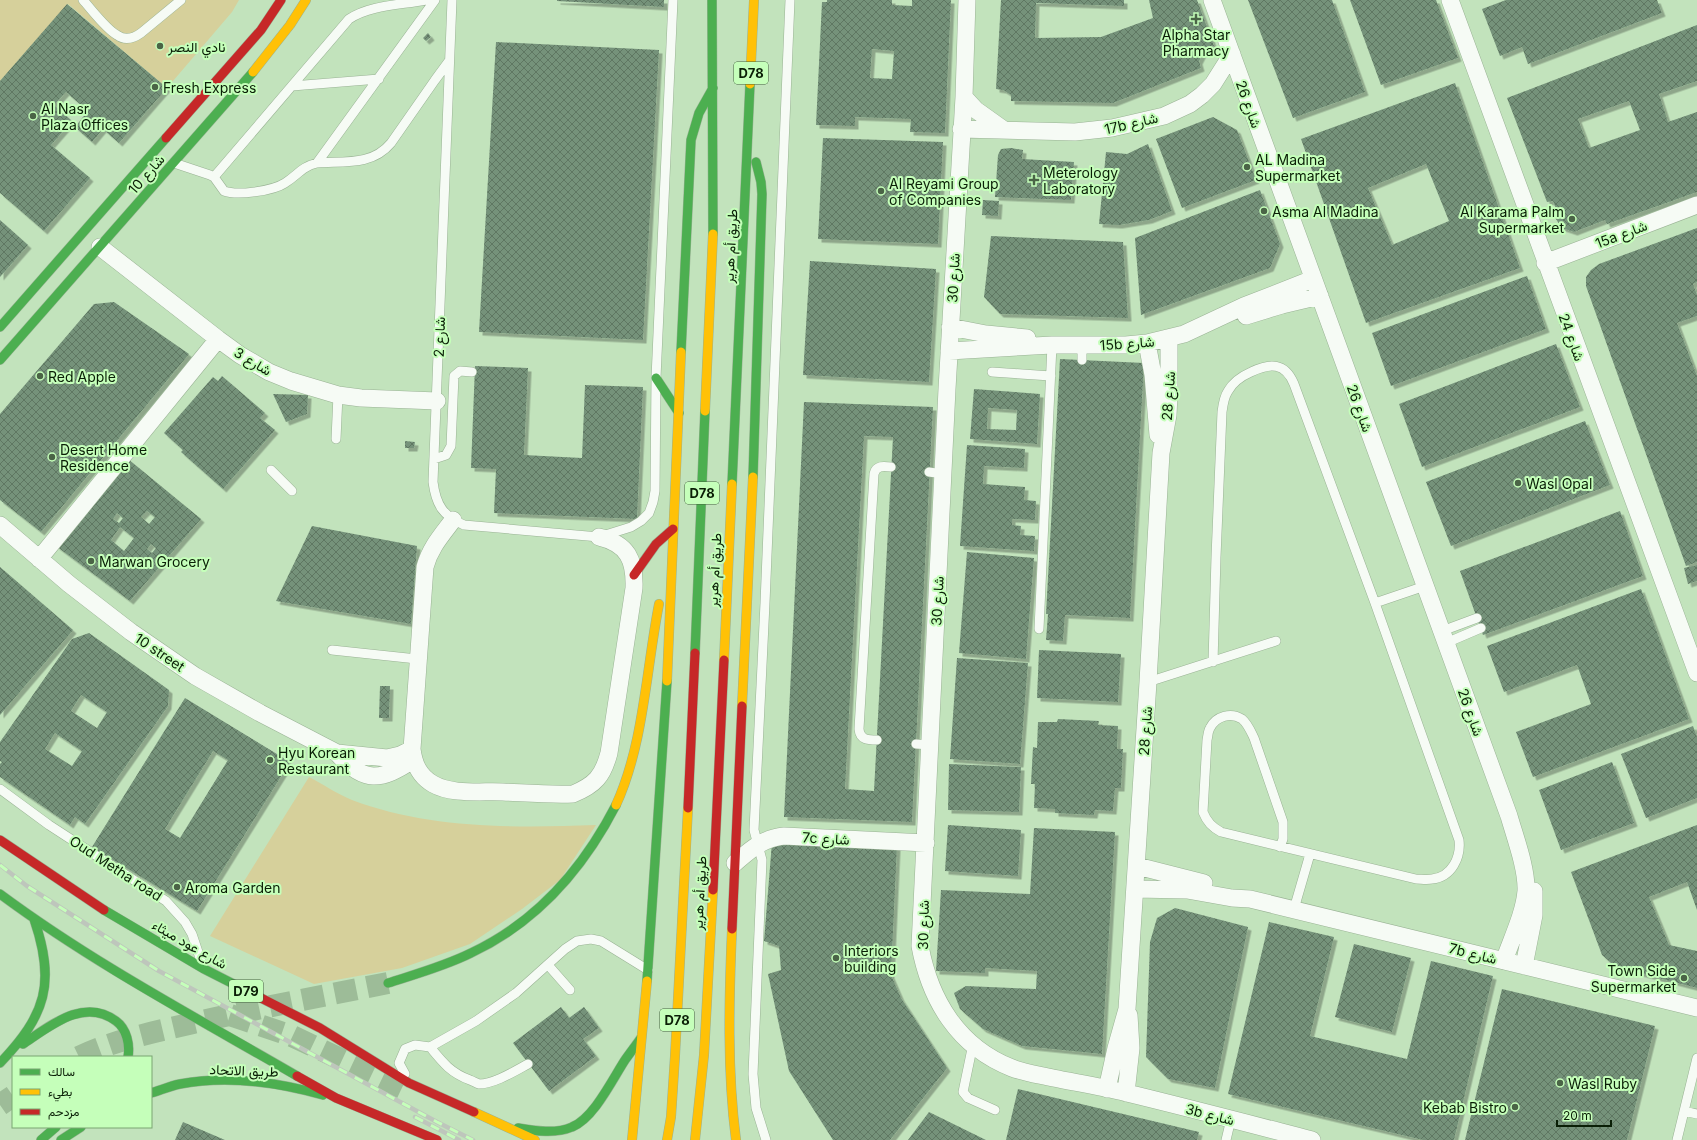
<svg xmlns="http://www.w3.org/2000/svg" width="1697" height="1140" font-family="Inter,Vazirmatn,sans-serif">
<defs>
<pattern id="building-cross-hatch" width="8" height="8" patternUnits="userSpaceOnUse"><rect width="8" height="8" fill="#75927a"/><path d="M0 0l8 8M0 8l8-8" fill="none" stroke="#5e7762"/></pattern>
<filter id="shadow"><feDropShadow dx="3.5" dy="3.5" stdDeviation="0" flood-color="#0004"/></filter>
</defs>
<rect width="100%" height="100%" fill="#c2e3bc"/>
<!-- green -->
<path fill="#d6d09b" d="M0 0H239L232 12 167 88 68 4 0 81Z
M309 777C323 784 337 794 352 800 429 829 515 828 596 825L560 880 522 909 470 944 402 968 314 984 210 936Z"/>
<!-- building -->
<path fill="url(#building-cross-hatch)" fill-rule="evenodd" filter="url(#shadow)" d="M557 0H664V7L557 1Z
M827 0H892V5L912 6V0H951L945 133 910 132 911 119 855 117V126L816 125 822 2H827ZM872 49 894 51 892 79 870 78Z
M1001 0H1124V6L1036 3 1035 38 1101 37 1153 18 1149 0H1197L1214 46 1205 49 1199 61 1201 68 1113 103 1011 101V95L1003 90 996 89Z
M1248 0H1332L1365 92 1293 118Z
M1350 0H1436L1458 58 1381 85Z
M1506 0H1657L1662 13 1528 64 1522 47 1500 56 1482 9Z
M67 4 167 88 119 143 103 129 92 142 75 127 88 111 66 92 54 105 72 121 51 145 90 178 44 231 0 193V81Z
M1697 25V81L1659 94 1668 122 1697 112V192L1607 224 1605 220 1574 232 1562 228 1554 216 1556 209 1553 201 1547 202 1507 98ZM1629 101 1640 130 1589 148 1578 119Z
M428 33 431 37 426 41 423 38Z
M496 42 659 50 643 340 479 332Z
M1455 83 1520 268 1366 323 1301 139ZM1426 164 1449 221 1392 245 1368 188Z
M1213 117 1237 130 1256 180 1182 208 1156 139Z
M823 138 943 142 938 244 818 239Z
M1148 144 1172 211 1149 220 1119 225 1099 224 1106 152 1127 154Z
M1011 148 1023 150 1022 159 1074 162 1071 200 995 197 998 155 1001 149Z
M1260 190 1280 244 1270 268 1141 315 1135 238Z
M983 200 999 201 998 216 982 215Z
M0 220 28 245 0 277Z
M1697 228V282L1693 284 1697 295V316L1677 323 1697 376V562L1686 566 1586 286V277L1591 270 1599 264Z
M991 236 1123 242 1128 318 1000 314 984 297Z
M810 261 936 269 929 382 803 375Z
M1527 276 1546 329 1391 386 1372 333Z
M114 302 189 354 41 532 0 500V414L94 304Z
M1556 344 1580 407 1422 467 1399 404Z
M1060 359 1144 363 1130 618 1065 615 1063 641 1046 640 1048 614H1046Z
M475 366 528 368 524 455 582 458 585 385 643 387 637 519 494 513 496 469 471 468Z
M222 376 265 413 260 418 275 430 223 489 181 452 183 450 164 433 213 377 218 381Z
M974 389 1040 394 1037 444 970 439ZM988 408 1017 410 1016 430 987 429Z
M273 394 308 395 307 414 286 422Z
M804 402 933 407 912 822 784 817ZM864 436 893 437 874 791 845 789Z
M1585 421 1610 485 1451 546 1426 482Z
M405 441 415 442 414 448H405Z
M967 445 1025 449 1024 468 984 466 983 484 1025 487 1024 500 1036 501 1035 520 1012 519V525L1021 526 1020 535 1035 536 1034 551 960 546Z
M128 459 201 519 130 601 56 546ZM147 511 155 517 149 524 141 517ZM117 513 123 518 119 523 113 519ZM120 527 134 538 124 551 111 540ZM151 544 156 548 152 553 147 549Z
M1620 511 1643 576 1483 635 1460 571Z
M312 526 417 546 411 624 276 601Z
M967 552 1034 558 1026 659 959 653Z
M1697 565V581L1688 584 1684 568Z
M0 567 73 630 0 715Z
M1641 589 1689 719 1533 777 1516 732 1591 704 1577 665 1504 692 1487 646Z
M89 633 169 690 168 706 85 824 75 817 70 825 0 777V764L2 762 0 761V742L72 639ZM81 695 107 712 97 728 71 711ZM55 733 82 751 72 766 45 749Z
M1039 650 1121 654 1118 702 1037 698Z
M957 658 1028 663 1020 764 950 759Z
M380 686H390L389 718H379Z
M185 698 290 762 197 911 92 847ZM213 751 228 760 180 838 165 829Z
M1058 719 1099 721 1098 725 1118 726 1117 749H1123L1121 788H1115L1113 811 1095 810 1094 815 1055 813V809L1034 808 1035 784H1031L1033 747 1037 748 1038 722H1057Z
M1693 726 1697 737V798L1646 818 1621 754Z
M1612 762 1634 823 1561 850 1539 790Z
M949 764 1021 767 1019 812 948 810Z
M948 825 1021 830 1018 876 945 871Z
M1697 825V910L1687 882 1649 897 1669 945 1697 951V988L1616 967 1602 955 1571 872Z
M1034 828 1115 832 1102 1054 1022 1046 983 1029 960 1009 954 993 966 986 1036 989 1037 971 985 968V973L936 971 941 890 1030 894Z
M772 842 897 846 891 975 901 998 947 1068 890 1140H833L789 1071 768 974 781 970 779 946 764 941Z
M1175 908 1248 927 1215 1088 1168 1079 1146 1057 1150 942 1157 918Z
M1269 922 1334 937 1310 1036 1407 1059 1431 961 1493 976 1454 1140H1423L1228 1094Z
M1354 944 1411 958 1392 1032 1335 1017Z
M1502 989 1655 1026 1627 1140H1465Z
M561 1007 569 1018 584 1007 599 1028 583 1039 596 1056 549 1091 513 1043Z
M1018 1089 1199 1132 1197 1140H1006Z
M929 1112 986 1140H908Z
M183 1122 225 1140H175Z"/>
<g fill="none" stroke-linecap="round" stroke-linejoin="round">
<!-- primary-tunnel -->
<path stroke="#9dbc98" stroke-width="22" stroke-dasharray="22 11" stroke-linecap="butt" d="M230 1015 292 1036 404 1089
M79 1057C114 1040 155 1032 193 1023 258 1008 323 996 388 983
M0 1105 13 1096"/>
<!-- lane casing -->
<g stroke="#99b294" stroke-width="10">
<path id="lane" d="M83 0C92 10 106 29 117 35 125 41 134 38 141 33L181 0
M452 0 433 482C436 505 443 516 464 525L599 537 631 527 641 521 649 513 653 502 655 491 656 378 673 0
M292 86 379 79
M174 163 210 175 214 177 224 191C237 196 273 191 285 183 298 175 301 167 317 163 344 161 372 166 391 143L435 80 449 61
M317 163 435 0
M214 177 349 19C370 5 401 5 426 0
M1082 345V360
M992 372 1051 376
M336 439 338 395
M434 459 446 455 451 446 454 376 460 371 472 372
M271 470 292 491
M929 472 943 474
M1375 603 1425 586
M1039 629 1052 345
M1442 631 1477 618
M1446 643 1481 628
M332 650 417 659
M1213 662 1216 557 1222 412C1223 404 1224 397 1228 391 1233 382 1242 376 1251 372 1270 363 1285 362 1294 384L1375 603 1459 840C1461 857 1452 877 1432 879 1427 880 1421 879 1416 879L1221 832C1212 827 1207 822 1203 812L1207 740C1208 736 1208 731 1210 728 1216 716 1231 712 1242 719 1248 724 1251 732 1254 738L1283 822V839L1280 847
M1148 682 1276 641
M877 740C868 740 860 740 859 729L874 474C876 465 884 466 891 467
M916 744 930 745
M0 789 49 825 166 901 185 922 192 934 202 964
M1294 909 1310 854
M548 965 570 990
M973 1044 963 1092 968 1098 995 1110
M430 1047C443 1063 451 1073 470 1080 473 1081 476 1083 479 1084 494 1084 515 1071 528 1064
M405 1074 399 1063 405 1049 415 1045 430 1047 476 1021 516 993 565 949 577 941 591 939 601 941 648 970
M1684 1111 1697 1114
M766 1140 756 1108 753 1074 762 860 754 830 765 603 790 0
M1226 1140 1231 1119
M1677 1140 1697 1058"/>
</g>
<!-- street casing -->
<g stroke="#99b294" stroke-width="18">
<path id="street" d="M967 0 964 97 947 389 920 946C930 1000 958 1047 1012 1068 1025 1073 1040 1075 1053 1078 1078 1083 1103 1087 1127 1093 1189 1108 1250 1124 1312 1140
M1212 0 1509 816C1515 837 1527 869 1526 891 1524 914 1512 938 1504 961
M1450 0 1697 673
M964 97 976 110 1004 130
M961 129 1075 132 1112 128 1164 116 1190 104 1202 95 1213 84 1232 54
M100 247 218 339 240 355 269 372 291 381 338 395 361 398 437 401
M1545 263 1697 205
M1246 316 1282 305 1320 296
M950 327 986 334 1027 338
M1147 343 1153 375 1158 435
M949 351 1052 345H1126L1147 343 1184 334 1244 306 1313 279
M453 520C441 536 430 548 425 567L412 749C414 764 419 776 433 784 452 795 481 791 503 792 526 793 550 795 573 794 595 785 603 776 609 753L634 588C635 560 628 544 599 537
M0 525 69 584 131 632 195 676 260 713 337 753 387 758 400 755 412 749
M39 559 218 339
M337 753C364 784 381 781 413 760
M735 863C750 850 763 838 784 836L926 843
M1137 866 1204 883
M1135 889 1187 890 1232 898 1250 899 1697 1008
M1524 966 1534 915V891
M1107 1089 1116 1048 1127 1009 1148 682 1161 453 1168 415 1169 395V339
M1126 1093 1131 1048 1129 1015"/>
</g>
<!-- fast casing -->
<g stroke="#99b294" stroke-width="10">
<path id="fast" d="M712 0 713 234
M0 327 166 138
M681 352 691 140 699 113 713 88
M0 360 253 72
M656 378 679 413
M753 477 762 194 761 182 756 162
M732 484 750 84
M695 653 705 411
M0 894C93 963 197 1018 297 1076
M104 910 204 969 261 998
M647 981 667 681
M388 983C416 974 445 966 471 953 537 922 583 869 616 805
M23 1044C50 1026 84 997 116 1021 127 1029 130 1045 128 1057
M0 1063C46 1015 56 983 34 919
M151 1093C161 1090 170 1086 180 1084 228 1075 277 1082 323 1095
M518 1128C535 1131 556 1134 572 1127 594 1118 612 1080 625 1060 630 1053 636 1045 641 1038
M41 1140 56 1127
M61 1140 81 1127"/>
</g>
<!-- slow casing -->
<g stroke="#99b294" stroke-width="10">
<path id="slow" d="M253 72 290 25 306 0
M750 84 754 0
M705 411 713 234
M724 660 732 484
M667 681 681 352
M742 706 753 477
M616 805C644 744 646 670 659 604
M732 929C729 999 727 1070 736 1140
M474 1112 535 1140
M632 1140 647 981
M667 1140 671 1117 675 1056 688 808
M695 1140 704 1055 713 890"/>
</g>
<!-- jam casing -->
<g stroke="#99b294" stroke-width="10">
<path id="jam" d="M166 138 261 30 281 0
M634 575 656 544 673 529
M688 808 695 653
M0 840 104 910
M713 890 724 660
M732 929 742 706
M261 998 320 1028 409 1083 474 1112
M297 1076 336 1098 437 1140"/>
</g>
<!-- lane -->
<use href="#lane" stroke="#f6fbf5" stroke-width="9"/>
<!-- street -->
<use href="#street" stroke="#f6fbf5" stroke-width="17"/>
<!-- fast -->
<use href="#fast" stroke="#4caf50" stroke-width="9"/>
<!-- slow -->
<use href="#slow" stroke="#ffc107" stroke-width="9"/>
<!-- jam -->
<use href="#jam" stroke="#c62828" stroke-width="9"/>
<!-- rail casing -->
<g stroke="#bec6bc" stroke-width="4.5">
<path id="rail" d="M0 865 27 886 159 971 437 1122 473 1140
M415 1117 459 1140"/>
</g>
<!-- rail -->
<use href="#rail" stroke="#c5ffba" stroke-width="3" stroke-dasharray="9" stroke-linecap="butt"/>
</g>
<!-- markers -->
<g fill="#4a6446" stroke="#c5ffba" stroke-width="1.5">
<path d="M1194 13h4v4h4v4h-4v4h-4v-4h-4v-4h4z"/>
<circle cx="160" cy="46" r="4"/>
<circle cx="155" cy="87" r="4"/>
<circle cx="33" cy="116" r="4"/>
<circle cx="1247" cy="167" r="4"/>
<path d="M1032 174h4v4h4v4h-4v4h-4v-4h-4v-4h4z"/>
<circle cx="881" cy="191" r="4"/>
<circle cx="1264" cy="211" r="4"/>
<circle cx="1572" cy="219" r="4"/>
<circle cx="40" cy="376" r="4"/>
<circle cx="52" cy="457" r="4"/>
<circle cx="1518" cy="483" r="4"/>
<circle cx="91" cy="561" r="4"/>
<circle cx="270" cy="760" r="4"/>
<circle cx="177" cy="887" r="4"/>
<circle cx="836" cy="958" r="4"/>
<circle cx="1684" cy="978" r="4"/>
<circle cx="1560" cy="1083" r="4"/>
<circle cx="1515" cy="1107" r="4"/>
</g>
<g text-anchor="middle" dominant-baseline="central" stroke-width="4" stroke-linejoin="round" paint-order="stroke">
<!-- shield labels -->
<g fill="#c5ffba" stroke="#42623c" stroke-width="1">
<rect x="734" y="62" width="34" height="22" rx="3"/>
<rect x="685" y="482" width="34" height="22" rx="3"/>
<rect x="229" y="980" width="34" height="22" rx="3"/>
<rect x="660" y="1009" width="34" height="22" rx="3"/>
</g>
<g font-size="13" font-weight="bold" fill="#0a1f06">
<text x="751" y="73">D78</text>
<text x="702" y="493">D78</text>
<text x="246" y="991">D79</text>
<text x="677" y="1020">D78</text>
</g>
<!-- poi labels -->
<g font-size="14" fill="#0a1f06" stroke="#c5ffba" text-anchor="start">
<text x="1196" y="34" text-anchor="middle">Alpha Star<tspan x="1196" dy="16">Pharmacy</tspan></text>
<text x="168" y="46">نادي النصر</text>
<text x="163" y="87">Fresh Express</text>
<text x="41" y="108">Al Nasr<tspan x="41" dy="16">Plaza Offices</tspan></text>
<text x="1255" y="159">AL Madina<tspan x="1255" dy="16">Supermarket</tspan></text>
<text x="1043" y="172">Meterology<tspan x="1043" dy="16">Laboratory</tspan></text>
<text x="889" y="183">Al Reyami Group<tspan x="889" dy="16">of Companies</tspan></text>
<text x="1272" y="211">Asma Al Madina</text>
<text x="1564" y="211" text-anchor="end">Al Karama Palm<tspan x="1564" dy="16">Supermarket</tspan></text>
<text x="48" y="376">Red Apple</text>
<text x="60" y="449">Desert Home<tspan x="60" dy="16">Residence</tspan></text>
<text x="1526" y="483">Wasl Opal</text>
<text x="99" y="561">Marwan Grocery</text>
<text x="278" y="752">Hyu Korean<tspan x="278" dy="16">Restaurant</tspan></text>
<text x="185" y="887">Aroma Garden</text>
<text x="844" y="950">Interiors<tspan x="844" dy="16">building</tspan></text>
<text x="1676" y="970" text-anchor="end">Town Side<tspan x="1676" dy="16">Supermarket</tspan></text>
<text x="1568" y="1083">Wasl Ruby</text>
<text x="1507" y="1107" text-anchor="end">Kebab Bistro</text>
</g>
<!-- street labels -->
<g font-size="14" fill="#0a1f06" stroke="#c5ffba">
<text transform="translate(1249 104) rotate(70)">شارع 26</text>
<text transform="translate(1131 123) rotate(-13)">17b شارع</text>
<text transform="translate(146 174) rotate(-49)">شارع 10</text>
<text transform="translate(1621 234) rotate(-21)">15a شارع</text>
<text transform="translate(730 246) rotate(-87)">طريق أم هرير</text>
<text transform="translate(953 278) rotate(-87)">شارع 30</text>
<text transform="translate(439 337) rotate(-88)">شارع 2</text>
<text transform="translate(1572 337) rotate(70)">شارع 24</text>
<text transform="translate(1127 343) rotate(-4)">15b شارع</text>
<text transform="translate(253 361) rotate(31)">شارع 3</text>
<text transform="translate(1168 396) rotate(-86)">شارع 28</text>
<text transform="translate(1360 408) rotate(70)">شارع 26</text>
<text transform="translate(714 570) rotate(-87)">طريق أم هرير</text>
<text transform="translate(937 601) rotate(-87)">شارع 30</text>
<text transform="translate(160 652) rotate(34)">10 street</text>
<text transform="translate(1471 712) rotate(70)">شارع 26</text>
<text transform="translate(1145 731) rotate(-86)">شارع 28</text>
<text transform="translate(826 838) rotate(3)">7c شارع</text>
<text transform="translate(116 868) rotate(33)">Oud Metha road</text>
<text transform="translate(699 893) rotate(-87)">طريق أم هرير</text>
<text transform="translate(923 925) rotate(-89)">شارع 30</text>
<text transform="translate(190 944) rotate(30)">شارع عود ميثاء</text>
<text transform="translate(1473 953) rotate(14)">7b شارع</text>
<text transform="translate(244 1070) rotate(2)">طريق الاتحاد</text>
<text transform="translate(1210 1114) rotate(14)">3b شارع</text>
</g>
</g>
<!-- legend -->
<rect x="12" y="1056" width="140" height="72" fill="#c5ffba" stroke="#7aa572"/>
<rect x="20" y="1069" width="20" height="6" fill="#4caf50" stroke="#7aa572"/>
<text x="48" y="1076" font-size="12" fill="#0a1f06">سالك</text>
<rect x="20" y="1089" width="20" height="6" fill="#ffc107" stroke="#7aa572"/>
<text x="48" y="1096" font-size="12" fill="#0a1f06">بطيء</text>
<rect x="20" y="1109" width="20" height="6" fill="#c62828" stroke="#7aa572"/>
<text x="48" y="1116" font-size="12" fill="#0a1f06">مزدحم</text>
<!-- scale -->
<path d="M1557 1120v6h54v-6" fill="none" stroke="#0a1f06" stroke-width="2"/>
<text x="1563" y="1120" font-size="12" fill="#0a1f06" stroke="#c5ffba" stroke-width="3" paint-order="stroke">20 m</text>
</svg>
